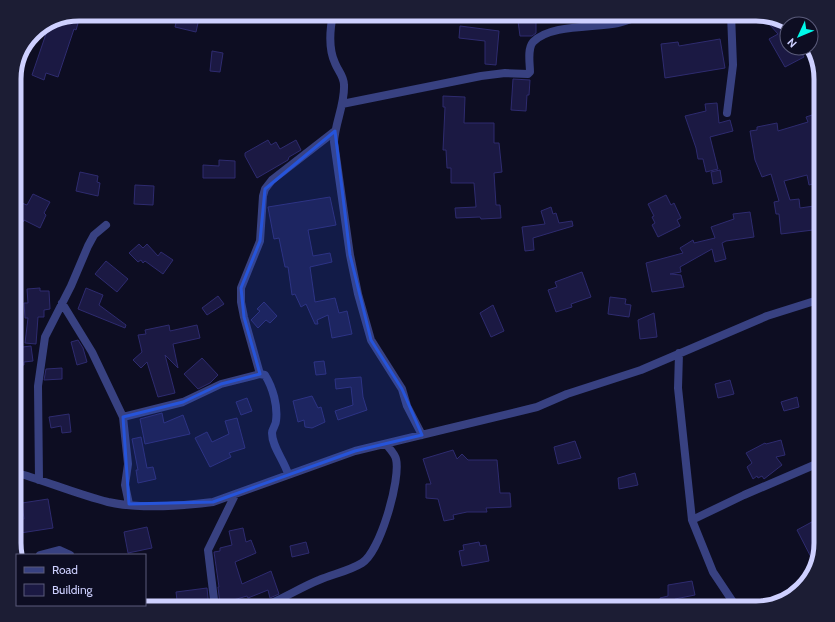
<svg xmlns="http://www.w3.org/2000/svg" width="835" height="622" font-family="Cabin,sans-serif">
<rect width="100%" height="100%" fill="#0d0d22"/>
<!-- building -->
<path fill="#1b1943" stroke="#2e2b6f" d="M178 14H200L196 32 175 27Z
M517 14H536V33L532 36H520Z
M762 16 787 25V48H799L804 57 785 67 769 39 778 34Z
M71 17 79 20 76 30 74 29 58 77 46 73 44 80 32 75 49 25Z
M460 26 499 31 496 65 485 64V41L459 38Z
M720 39 725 68 665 78 661 44 678 42 679 46Z
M212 51 223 53 220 72 210 71Z
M513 79 530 80 529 95H527L526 111 511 110Z
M443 96 465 97 464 123H494V143H499L502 172 494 173 496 205H500L501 218 481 219 480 217 456 218 455 208 476 207 474 183H451V168H447L446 150H443L445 107H443Z
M717 103 719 123 730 120 733 131 710 137 718 169 706 172 703 159H698L696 148 685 116 706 111 705 104Z
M821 112V182L809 185 807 175 784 181 790 200 799 199 800 208 821 205V229L781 234 779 214H776L774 202 779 201 771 174 762 177 755 160 750 131 757 130V127L777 123 778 131 808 122 806 117Z
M268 140 271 145 276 142 280 149 296 140 301 150 289 157 288 160 257 178 245 156V153Z
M219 160 235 161V178H203V165L219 166Z
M720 170 722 182 713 184 711 172Z
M80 172 98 176 97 182 100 183 98 196 76 191Z
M135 185 154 186 153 205 134 204Z
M33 194 50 202 44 213 46 215 40 228 24 220 23 222 14 219 19 202 27 205Z
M666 195 671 205 674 203 681 218 677 220 680 226 658 237 652 225 655 223 652 217 654 216 648 204Z
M330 197 336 225 308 230 313 256 330 253 332 262 310 267 315 302 335 298 339 313 347 311 352 334 332 338 328 315 317 320 318 324H315L306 304 301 307 295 294 292 295 288 267H285L279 238 274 239 268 207Z
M551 207 553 214 556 213 559 223 572 221 573 226 533 238 534 250 525 251 522 227 545 224 541 211Z
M750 212 754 237 726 241 722 243 726 259 715 262 712 249 680 267 681 272 670 274 681 275 684 287 652 292 646 263 683 253 680 248 693 240 694 243 715 238 711 227 734 219 733 214Z
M139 244 143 248 147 244 158 256 161 252 173 260 163 274 145 261 143 263 141 260 138 262 129 253Z
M106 261 128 279 117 292 95 274Z
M582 272 591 297 571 304 572 307 556 312 548 290 557 287 555 282Z
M40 288V291H49L50 309 44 310V317H38L36 344 25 343 28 318H25L24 303H28L27 289Z
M86 288 103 295 99 305 126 325 125 328 78 309Z
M218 296 224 304 207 315 202 308Z
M610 297 626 299 625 304 631 305 629 317 608 314Z
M264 302 277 316 270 323 266 320 258 328 251 320 260 311 257 309Z
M493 305 504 331 491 337 480 313Z
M654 313 657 337 640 339 638 320Z
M169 325 170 331 197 325 200 338 173 344 178 368 165 355 175 393 158 397 147 362 141 368 133 360 142 352 138 335 146 334 145 330Z
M78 340 83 348 87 362 77 365 71 342Z
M31 346 33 361 24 362V365L14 366V348Z
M202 358 218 375 210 383 198 389 184 374Z
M324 361 326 374 316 375 314 362Z
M62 368V379L44 380 46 369Z
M361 377 363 397 367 410 338 420 335 411 353 405 351 387 336 389 335 379Z
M730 380 734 394 718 398 715 384Z
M312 396 318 408 321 407 325 422 312 428 305 427 304 420 298 422 293 401Z
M797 397 799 407 784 411 781 402Z
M247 398 252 411 241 415 236 402Z
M162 413 164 423 183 415 190 434 145 444 140 419Z
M69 414 71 432 62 433 61 426 51 428 49 417Z
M237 418 245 448 229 453 231 457 210 467 195 438 207 432 212 442 229 434 225 421Z
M141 437 147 468 153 467 156 479 138 483 136 470H138L132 439Z
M781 440 785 455 776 457 782 465 764 479 762 476 758 478 757 476 753 479 747 467 752 463 746 453 765 443 766 444Z
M575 441 581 458 558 464 554 447Z
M453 450 457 459 462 454 468 460H497L500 493H510L511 507 486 508 487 512H467L453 515 454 519 444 521 438 499 426 498V484H431L423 459Z
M635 473 638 485 619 489 618 478Z
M48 499 53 528 14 534V519H24L22 503Z
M821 517V543L814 563 797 530Z
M147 527 152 548 128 553 124 532Z
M243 528 246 542 251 540 256 553 235 562 242 584 271 571 279 594 270 598 268 590 248 598 247 596 220 604 218 587H219L214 552 220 551V548L232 545 229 531Z
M306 542 309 553 292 557 290 546Z
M479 542 480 546 486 545 489 561 462 566 459 551 464 550 463 545Z
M692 581 695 595 675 599 677 608H662L660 598 668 596V585Z
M207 588 209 608H178L176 592Z"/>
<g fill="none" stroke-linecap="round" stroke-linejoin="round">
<!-- minor -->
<path stroke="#384181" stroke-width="8" d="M333 14C330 29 328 48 335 63 338 71 344 76 344 85 345 104 335 123 334 142L350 255 358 294 371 340 402 389 407 406 422 435
M342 104 481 76 505 73 528 74 530 72C530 64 527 49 533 42 550 24 595 28 618 23 624 22 629 19 636 18 651 16 666 19 681 14
M727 113 733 65 731 14
M62 303 92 352 123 417 128 464 125 485 129 504
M679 353 678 388 692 520 713 572 737 608
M260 374 244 317 241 302V288L260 241 263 196 265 189 272 180 335 131
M123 417 183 402 221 384 260 374 265 375C273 388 278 406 276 421 276 425 272 429 272 433 272 447 284 460 288 474
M14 472C46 481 76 494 108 502 139 509 182 506 213 502L355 451 537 407 567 394 641 370 767 316 821 299
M39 480 38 386 45 337 71 286 88 246 94 235 106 225
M692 520 744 495 821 462
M40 555 59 550 70 555
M110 605 111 608
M215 608 208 550 235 495
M259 608C280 601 299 588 319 580 333 574 349 571 362 563 380 552 401 479 396 459 395 454 389 448 386 444"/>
</g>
<!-- marked area -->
<path fill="#2654da" fill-opacity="0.2" stroke="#2654da" stroke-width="3" stroke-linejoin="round" d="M335 131 350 255 371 340 402 389 422 435 355 451 213 502 129 504 123 417 183 402 221 384 260 374 244 317 241 288 260 241 265 189Z"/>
<!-- crop -->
<path d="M0 0H835V622H0ZM79 21H756A58 58 0 0 1 814 79V543A58 58 0 0 1 756 601H79A58 58 0 0 1 21 543V79A58 58 0 0 1 79 21Z" fill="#1c1d34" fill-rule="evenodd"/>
<path fill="none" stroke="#ced0ff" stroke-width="5" d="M79 21H756A58 58 0 0 1 814 79V543A58 58 0 0 1 756 601H79A58 58 0 0 1 21 543V79A58 58 0 0 1 79 21Z"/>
<!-- legend -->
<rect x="16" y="554" width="130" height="52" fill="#0d0d22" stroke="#5a5b7a"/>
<rect x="24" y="567" width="20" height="6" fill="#384181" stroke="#5a5b7a"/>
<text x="52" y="574" font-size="12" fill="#ced0ff">Road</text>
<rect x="24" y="584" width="20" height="12" fill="#1b1943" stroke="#5a5b7a"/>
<text x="52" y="594" font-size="12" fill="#ced0ff">Building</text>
<!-- north arrow -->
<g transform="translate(799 36) rotate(226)"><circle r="19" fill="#0d0d22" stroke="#5a5b7a"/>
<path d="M0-3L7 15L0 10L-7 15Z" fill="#00f9ea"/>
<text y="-6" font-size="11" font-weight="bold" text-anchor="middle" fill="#ced0ff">N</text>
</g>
</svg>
